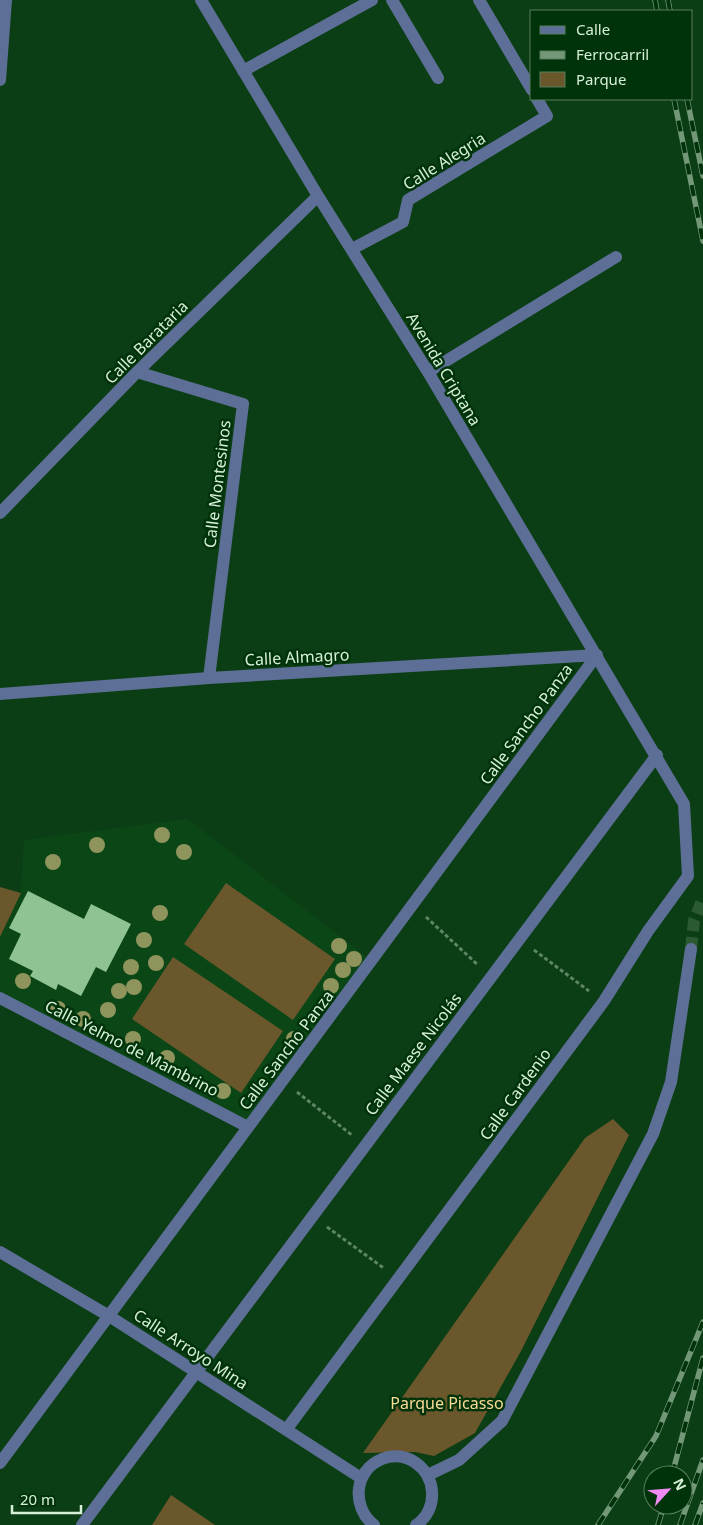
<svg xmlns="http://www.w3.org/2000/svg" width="703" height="1525" font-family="'Noto Sans',sans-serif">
<rect width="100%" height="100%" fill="#0c3e15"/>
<!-- built -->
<path fill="#0b4617" d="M188 819 372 961 248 1127 0 998V937L21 893 24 840Z"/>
<!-- green -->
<path fill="#6a572b" d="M226 883 335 959 293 1020 184 944Z
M0 887 21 893 0 937Z
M173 957 283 1031 241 1093 132 1019Z
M613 1119 629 1135 521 1351 475 1433 434 1456 415 1452 363 1453 585 1138Z
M171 1495 215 1525H152Z"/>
<!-- building -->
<path fill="#90c393" d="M28 891 84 919 91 904 131 924 106 972 96 967 81 996 58 984 56 990 30 976 33 971 9 959 21 934 9 928Z"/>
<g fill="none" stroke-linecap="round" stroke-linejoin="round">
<!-- minor-tunnel -->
<path stroke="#2a5932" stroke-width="12" stroke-dasharray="12 6" stroke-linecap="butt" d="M691 949 694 921 703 898"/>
<!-- path -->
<path stroke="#5d8663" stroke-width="3" stroke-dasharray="4 2.5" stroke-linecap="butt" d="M426 917 478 965
M534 950 589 991
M297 1092 353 1136
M327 1227 385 1269"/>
<!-- minor -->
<path stroke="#5d6f97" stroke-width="12" d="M201 0 318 196 428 372 684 804 688 876 648 931 604 1001 286 1430
M392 0 438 78
M479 0 532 90
M243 71 372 0
M0 80 6 0
M352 249 403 222 408 200 547 116 537 99
M137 372 243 404 209 678
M428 372 616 257
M0 513 137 372 318 196
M0 694 209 678 597 655
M0 998 248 1127
M0 1252 109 1316 361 1478
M0 1463 597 655
M428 1475 459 1460 502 1421 653 1134 671 1082 691 949
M82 1525 657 755
M374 1525C351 1507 354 1470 382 1459 406 1449 431 1468 432 1492 433 1505 427 1518 416 1525"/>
<!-- rail casing -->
<g stroke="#729877" stroke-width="5.5">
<path id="rail" d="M655 0 657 11
M668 0 670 11
M674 99 703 241
M687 99 703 176
M672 1475 703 1358
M598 1525 656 1436 703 1322
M658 1525 664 1505
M680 1525 703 1460
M695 1525 703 1503"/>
</g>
<!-- rail -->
<use href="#rail" stroke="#00330a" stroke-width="4" stroke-dasharray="11" stroke-linecap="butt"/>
</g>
<!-- trees -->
<g fill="#8f945c">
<circle cx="162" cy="835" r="8"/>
<circle cx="97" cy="845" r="8"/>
<circle cx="184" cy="852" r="8"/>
<circle cx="53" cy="862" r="8"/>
<circle cx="160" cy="913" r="8"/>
<circle cx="144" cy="940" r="8"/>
<circle cx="339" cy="946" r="8"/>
<circle cx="354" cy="959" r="8"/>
<circle cx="156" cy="963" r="8"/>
<circle cx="131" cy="967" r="8"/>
<circle cx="343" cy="970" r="8"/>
<circle cx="23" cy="981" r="8"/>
<circle cx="331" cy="986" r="8"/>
<circle cx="134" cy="987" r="8"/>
<circle cx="119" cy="991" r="8"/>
<circle cx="58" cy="1009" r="8"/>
<circle cx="108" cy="1010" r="8"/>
<circle cx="83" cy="1019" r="8"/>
<circle cx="133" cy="1039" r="8"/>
<circle cx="294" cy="1039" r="8"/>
<circle cx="167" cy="1058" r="8"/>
<circle cx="223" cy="1091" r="8"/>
</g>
<g text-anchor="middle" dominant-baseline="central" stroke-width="5" stroke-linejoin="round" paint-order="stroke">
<!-- street labels -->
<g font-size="16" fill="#d6f0d7" stroke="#00330a">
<text transform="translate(444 161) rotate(-32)">Calle Alegria</text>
<text transform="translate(146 342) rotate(-45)">Calle Barataria</text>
<text transform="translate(444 369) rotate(59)">Avenida Criptana</text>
<text transform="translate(217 484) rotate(-83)">Calle Montesinos</text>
<text transform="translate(297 657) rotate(-3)">Calle Almagro</text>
<text transform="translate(526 724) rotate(-54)">Calle Sancho Panza</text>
<text transform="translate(132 1048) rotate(27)">Calle Yelmo de Mambrino</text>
<text transform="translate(286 1050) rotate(-53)">Calle Sancho Panza</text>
<text transform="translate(413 1054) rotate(-53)">Calle Maese Nicolás</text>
<text transform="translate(515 1094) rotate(-54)">Calle Cardenio</text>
<text transform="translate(191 1349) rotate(33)">Calle Arroyo Mina</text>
</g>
<!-- park labels -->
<g font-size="16" fill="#fadb96" stroke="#00330a">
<text x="447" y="1403">Parque Picasso</text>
</g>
</g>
<!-- legend -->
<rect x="530" y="10" width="162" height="90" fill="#00330a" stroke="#567f5c"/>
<rect x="540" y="26" width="25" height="8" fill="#5d6f97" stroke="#567f5c"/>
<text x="576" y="35" font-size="15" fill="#d6f0d7">Calle</text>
<rect x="540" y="51" width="25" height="8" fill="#729877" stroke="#567f5c"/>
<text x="576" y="60" font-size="15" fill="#d6f0d7">Ferrocarril</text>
<rect x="540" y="72" width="25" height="15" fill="#6a572b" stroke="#567f5c"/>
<text x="576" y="85" font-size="15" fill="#d6f0d7">Parque</text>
<!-- north arrow -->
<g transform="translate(668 1490) rotate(64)"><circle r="24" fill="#00330a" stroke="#567f5c"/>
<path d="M0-4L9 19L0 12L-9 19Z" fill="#f18af4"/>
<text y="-8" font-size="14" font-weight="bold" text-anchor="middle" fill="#d6f0d7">N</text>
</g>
<!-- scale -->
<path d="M12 1505v8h69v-8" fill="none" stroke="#d6f0d7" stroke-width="2.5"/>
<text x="20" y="1505" font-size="15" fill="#d6f0d7" stroke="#00330a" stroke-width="4" paint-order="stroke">20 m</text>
</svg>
